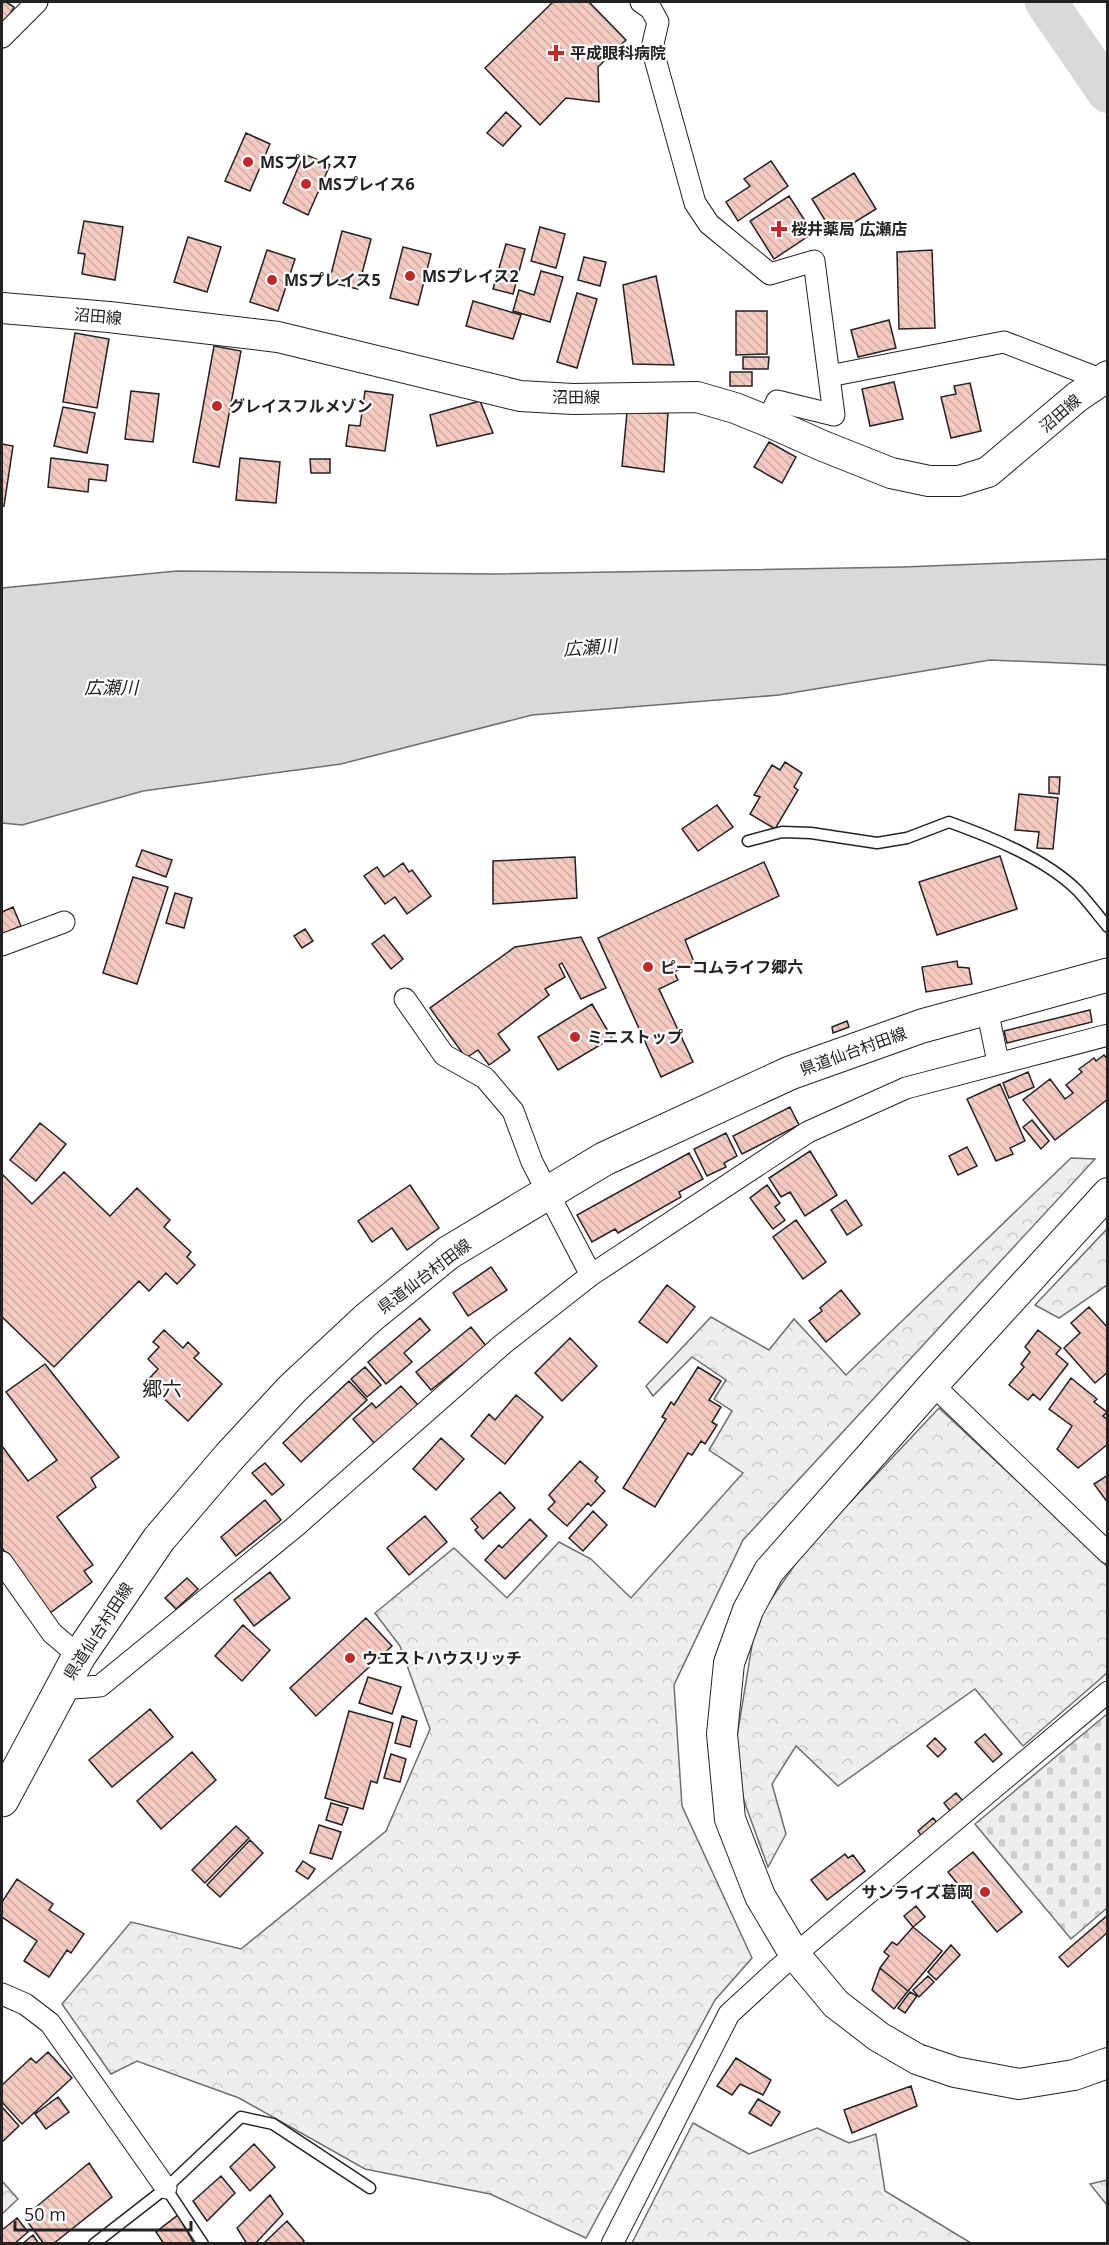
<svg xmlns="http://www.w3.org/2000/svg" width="1109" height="2245" font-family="'Open Sans','Noto Sans JP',sans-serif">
<defs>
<pattern id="forest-crowns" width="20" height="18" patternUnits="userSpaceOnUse" patternTransform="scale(1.5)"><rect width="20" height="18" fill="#eee"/><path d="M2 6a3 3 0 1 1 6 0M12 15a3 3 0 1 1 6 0" fill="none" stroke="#ccc"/></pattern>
<pattern id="cemetery-stones" width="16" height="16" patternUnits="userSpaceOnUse" patternTransform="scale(1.5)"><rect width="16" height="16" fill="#eee"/><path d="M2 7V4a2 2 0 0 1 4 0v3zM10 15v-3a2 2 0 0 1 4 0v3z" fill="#ccc"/></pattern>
<pattern id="park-tufts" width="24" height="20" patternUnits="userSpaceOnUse" patternTransform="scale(1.5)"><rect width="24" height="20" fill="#eee"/><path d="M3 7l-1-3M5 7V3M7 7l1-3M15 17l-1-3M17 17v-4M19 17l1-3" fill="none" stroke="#ccc"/></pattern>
<pattern id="building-back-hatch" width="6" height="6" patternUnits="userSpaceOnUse" patternTransform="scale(1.5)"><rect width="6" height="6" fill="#f3c9c0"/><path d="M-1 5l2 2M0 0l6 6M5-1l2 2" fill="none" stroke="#d0aca5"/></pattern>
</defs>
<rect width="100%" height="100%" fill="#fff"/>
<!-- forest -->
<path fill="url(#forest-crowns)" stroke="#6f6f6f" stroke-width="1.5" d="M1071 1158 1095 1159 743 1540 674 1685 682 1806 752 1958 715 2000 586 2238 490 2194 365 2169 239 2098 137 2061 111 2074 62 2004 131 1922 241 1949 386 1831 430 1729 400 1646 375 1613 454 1548 507 1598 559 1542 591 1559 631 1598 743 1473 709 1450 732 1411 714 1399 726 1380 692 1357 653 1396 646 1386 711 1317 769 1350 794 1319 846 1375Z
M1107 1229V1285L1059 1318 1035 1305Z
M939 1408 1100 1558 1107 1567V1673L1023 1746 975 1689 838 1786 796 1746 772 1784 786 1834 768 1867 744 1801 735 1749 756 1621 805 1550Z
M693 2123 749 2154 817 2128 849 2143 876 2134 885 2191 971 2243H632Z
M2 2181 18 2199 2 2214Z"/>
<!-- cemetery -->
<path fill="url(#cemetery-stones)" stroke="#6f6f6f" stroke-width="1.5" d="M1107 1714V1908L1071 1939 975 1824Z"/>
<!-- park -->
<path fill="url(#park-tufts)" stroke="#6f6f6f" stroke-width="1.5" d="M1107 2180H1108L1107 2205 1090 2184Z"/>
<!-- water -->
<path fill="#d9d9d9" stroke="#6f6f6f" stroke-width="1.5" d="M1107 559V665L990 660 779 695 532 715 341 764 143 791 22 825 2 823V588L177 571 495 574 903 567Z"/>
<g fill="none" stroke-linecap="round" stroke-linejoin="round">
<!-- river -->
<path stroke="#d9d9d9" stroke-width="42" d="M1046 2 1108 92"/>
</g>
<!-- building -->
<path fill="url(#building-back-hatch)" stroke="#222" stroke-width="1.5" d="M2 2H6L14 7 5 23 2 21Z
M553 2H589L626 40 598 67 599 102 566 98 540 125 485 68Z
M506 112 521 126 503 146 487 133Z
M246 133 270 144 250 191 225 181Z
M304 154 330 165 308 215 283 203Z
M771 161 788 186 738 221 726 202 750 186 744 179Z
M854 173 876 209 834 235 812 199Z
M789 196 813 233 774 259 750 221Z
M84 221 123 227 115 280 82 274 85 254 78 253Z
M540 227 565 234 556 268 531 261Z
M342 231 371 239 358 289 329 282Z
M188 237 221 247 207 292 174 282Z
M506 244 525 249 513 294 493 289Z
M403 247 431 254 418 305 390 298Z
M267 250 295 259 278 311 250 302Z
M932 250 935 328 899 329 897 252Z
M584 257 606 262 600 286 578 280Z
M541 271 563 277 550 322 513 311 519 290 534 295Z
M656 276 674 365 633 364 623 285Z
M577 293 597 299 577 368 557 362Z
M473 301 521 315 513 339 466 326Z
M736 311H767V354L736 355Z
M889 320 896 348 858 357 851 330Z
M75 333 109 339 97 408 63 402Z
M214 346 241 351 219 467 193 462Z
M743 357H769L768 369H743Z
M730 372H752V386H730Z
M894 382 903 419 870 426 862 389Z
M970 383 981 431 951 438 941 397 956 394 954 386Z
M131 391 159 394 153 442 125 439Z
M365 391 393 395 385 451 346 446 349 425 360 426Z
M480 401 493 433 437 446 430 415Z
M63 407 95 413 87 453 54 446Z
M627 412 668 413 664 472 622 466Z
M769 442 796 457 782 483 754 467Z
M2 444 13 446 4 506H2Z
M51 458 108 465 106 481 89 479 88 492 48 487Z
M240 458 280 462 276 503 236 500Z
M310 459H330V473H311Z
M785 762 802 773 794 787 798 790 775 829 750 814 760 797 754 795 772 765 780 770Z
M1049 777H1060L1059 794 1049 793Z
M1019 794 1058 798 1053 849 1037 848 1039 832 1015 830Z
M717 805 733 827 698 851 682 829Z
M142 850 172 860 166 877 136 866Z
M1000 856 1017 909 937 935 919 882Z
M575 857 577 898 493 904V861Z
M764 862 779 896 685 940 694 962 674 972 678 980 659 989 693 1062 661 1077 598 938Z
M403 863 409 872 412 870 431 896 407 914 395 897 385 904 364 876 377 867 384 877Z
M133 877 168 887 137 984 103 973Z
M175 893 192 898 184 928 166 923Z
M13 907 21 926 2 934V912Z
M305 929 313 941 302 948 294 936Z
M384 935 403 959 391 969 372 944Z
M581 937 606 988 581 999 562 963 559 965 565 977 545 989 549 995 498 1034 510 1050 489 1065 478 1050 466 1058 430 1008 515 947Z
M957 961 958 967 969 968 972 984 926 992 922 967Z
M592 1004 612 1038 558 1070 538 1037Z
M1090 1010 1092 1022 1007 1043 1004 1031Z
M847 1021 849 1027 833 1033 832 1027Z
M1104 1055 1108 1060V1099L1055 1140 1023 1100 1050 1079 1065 1099 1073 1093 1066 1085 1082 1072 1079 1069 1094 1058 1096 1061Z
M1028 1072 1034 1087 1009 1098 1003 1083Z
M1000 1084 1025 1141 1010 1148 1013 1154 996 1161 967 1099Z
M790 1107 799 1125 742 1154 733 1136Z
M1032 1120 1049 1141 1041 1149 1023 1127Z
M40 1123 66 1144 36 1181 10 1160Z
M726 1133 737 1156 724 1163 726 1167 707 1176 694 1149Z
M967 1147 977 1166 958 1175 949 1156Z
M810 1151 837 1195 805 1216 790 1192 781 1197 769 1178Z
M689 1153 703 1179 679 1192 681 1197 618 1233 615 1229 592 1242 577 1215Z
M64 1172 110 1216 137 1188 170 1220 164 1227 191 1252 187 1257 195 1265 177 1284 166 1273 149 1291 139 1281 54 1367 2 1317V1174L32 1204Z
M410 1185 439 1228 407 1250 392 1228 372 1242 358 1221Z
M767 1185 780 1203 775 1207 785 1220 773 1229 750 1198Z
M846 1200 862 1225 847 1235 831 1210Z
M796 1220 826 1262 803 1279 773 1237Z
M491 1267 507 1290 468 1316 453 1293Z
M667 1285 695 1307 667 1343 639 1322Z
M841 1290 860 1314 826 1342 809 1321 822 1311 820 1308Z
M1089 1307 1108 1328V1372L1095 1383 1064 1348 1080 1333 1071 1323Z
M420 1318 430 1330 404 1353 412 1362 386 1384 368 1362Z
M471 1327 486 1346 431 1390 416 1372Z
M164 1330 183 1348 188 1342 199 1353 194 1358 222 1384 188 1421 146 1382 158 1369 148 1359 159 1347 153 1342Z
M1038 1330 1061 1348 1056 1354 1068 1364 1040 1400 1033 1394 1028 1400 1009 1385 1024 1367 1021 1364 1030 1352 1025 1347Z
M570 1338 597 1366 562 1401 535 1373Z
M45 1364 119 1457 91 1478 96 1487 57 1517 93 1565 84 1571 92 1582 50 1613 2 1548V1446L28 1481 57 1460 6 1392Z
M365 1367 381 1385 367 1397 351 1379Z
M698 1367 721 1381 709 1400 721 1407 712 1422 717 1425 705 1444 701 1441 692 1455 688 1453 655 1507 623 1488 666 1419 662 1417 671 1402 674 1405Z
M1071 1378 1097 1399 1094 1402 1107 1412 1103 1416 1108 1420V1444L1078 1468 1057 1449 1072 1426 1049 1409Z
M349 1381 367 1400 301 1462 283 1443Z
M401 1386 418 1405 375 1444 353 1419 372 1403 376 1408Z
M516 1395 543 1417 505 1464 471 1436 489 1414 495 1420Z
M441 1438 464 1459 436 1490 413 1469Z
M580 1461 598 1477 595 1481 605 1491 591 1506 588 1503 567 1526 548 1509 555 1502 549 1495Z
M265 1463 284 1485 272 1495 252 1473Z
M1108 1475V1503L1094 1484Z
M500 1492 515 1508 483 1539 475 1530 478 1527 471 1519Z
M265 1500 281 1520 236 1556 221 1537Z
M593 1511 607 1525 583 1551 569 1538Z
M425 1516 447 1542 409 1575 387 1548Z
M530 1519 547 1536 505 1579 485 1560 499 1545 502 1548Z
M270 1572 290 1598 254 1626 234 1600Z
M187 1578 198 1589 176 1609 165 1598Z
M366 1618 392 1646 316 1716 290 1688Z
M243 1625 270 1650 242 1681 215 1656Z
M368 1677 401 1687 392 1714 359 1703Z
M150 1709 173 1737 112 1787 89 1760Z
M349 1711 393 1723 377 1783 371 1781 363 1809 325 1798Z
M402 1716 417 1721 410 1747 395 1743Z
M985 1734 1002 1754 993 1762 975 1742Z
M935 1738 946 1749 938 1757 927 1746Z
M192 1752 216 1780 161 1829 137 1801Z
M391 1754 406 1759 400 1782 384 1778Z
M956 1793 963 1801 951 1812 944 1803Z
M331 1803 348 1808 342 1825 326 1820Z
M933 1818 938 1824 922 1837 918 1831Z
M319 1825 341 1832 332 1859 310 1853Z
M236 1826 249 1838 205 1883 192 1870Z
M250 1840 263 1853 220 1897 207 1885Z
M973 1852 1022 1912 997 1932 948 1872Z
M845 1854 848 1858 853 1855 865 1871 827 1900 811 1880Z
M303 1861 315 1869 308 1879 296 1871Z
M17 1879 53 1904 49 1910 84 1934 71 1953 67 1950 49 1977 24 1961 37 1941 2 1917V1902Z
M916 1906 925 1917 913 1927 904 1916Z
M1108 1915V1932L1068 1967 1059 1957Z
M913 1927 942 1951 908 1991 880 1968 889 1956 884 1952 892 1942 897 1945Z
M951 1945 960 1955 936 1980 928 1972Z
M880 1968 908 1991 894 2009 872 1990Z
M928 1976 934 1982 919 1997 913 1990Z
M910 1992 917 1996 905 2013 898 2008Z
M48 2052 72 2078 22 2124 2 2102V2085L31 2058 36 2063Z
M736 2058 771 2080 763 2095 740 2084 732 2095 717 2086Z
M911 2086 917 2106 852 2133 844 2110Z
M58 2097 69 2112 46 2129 35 2114Z
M758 2099 780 2112 771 2126 749 2113Z
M2 2107 19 2126 2 2142Z
M254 2144 275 2167 250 2191 230 2167Z
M89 2163 112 2197 53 2244H44L24 2217Z
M221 2176 235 2193 207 2221 193 2201Z
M270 2195 283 2214 255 2244H247L237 2228Z
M178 2215 194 2244H164L156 2232Z
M17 2218 28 2232 14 2244H2V2230Z
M287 2221 304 2241 301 2244H263Z
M33 2235 39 2244H22Z"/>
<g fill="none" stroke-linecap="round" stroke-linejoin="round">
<!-- lane casing -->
<g stroke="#222" stroke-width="13">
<path id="lane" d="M748 841 782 832 811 833 877 843 907 838 949 822C991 837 1046 859 1078 891 1088 902 1098 915 1108 927
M166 2188 203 2244
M94 2244 166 2188 241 2117 273 2124 370 2188"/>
</g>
<!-- street casing -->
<g stroke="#222" stroke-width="23">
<path id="street" d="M641 2 651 9 658 22 652 48 695 203 709 224 770 274 814 261 834 415 777 401 767 421
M2 37 37 2
M829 376 1004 342 1100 379
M2 945 64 922
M405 999 444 1055 485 1078 513 1111 532 1162 591 1275
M987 1009 998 1062
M933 1385 1108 1553
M2 1562 52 1633 79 1656
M60 1689 100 1686 296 1526 503 1344 591 1275 808 1132 906 1088 1108 1035
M2 1994 25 2004 50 2023 166 2188
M612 2244 729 2014 779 1968 1108 1692"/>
</g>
<!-- secondary casing -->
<g stroke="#222" stroke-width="32">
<path id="secondary" d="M2 308 109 317 278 337 520 396 573 399 697 397 735 408 767 421 823 446 891 473 929 481H959L988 472 1077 397 1108 376
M1108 1193 933 1385 769 1571 748 1610 729 1663 722 1734 730 1819 760 1896 795 1955 836 2004 879 2037 917 2059 955 2072 1019 2084 1074 2075 1108 2063"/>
</g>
<!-- primary casing -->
<g stroke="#222" stroke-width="35">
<path id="primary" d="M2 1800 79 1656 159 1539 229 1457 292 1389 367 1319 448 1253 604 1159 790 1073 922 1026 1108 975"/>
</g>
<!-- lane -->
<use href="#lane" stroke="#fff" stroke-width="10"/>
<!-- street -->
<use href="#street" stroke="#fff" stroke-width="21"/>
<!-- secondary -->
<use href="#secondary" stroke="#fff" stroke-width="30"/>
<!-- primary -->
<use href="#primary" stroke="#fff" stroke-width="33"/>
</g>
<!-- markers -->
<g fill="#c62828" stroke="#fff" stroke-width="2">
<path d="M553 44h6v6h6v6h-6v6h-6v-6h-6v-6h6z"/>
<circle cx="248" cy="162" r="6"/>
<circle cx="306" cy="184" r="6"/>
<path d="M776 220h6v6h6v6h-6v6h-6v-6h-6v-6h6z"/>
<circle cx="410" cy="276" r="6"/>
<circle cx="272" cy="280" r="6"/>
<circle cx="217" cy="406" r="6"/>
<circle cx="648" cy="967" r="6"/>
<circle cx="575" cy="1037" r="6"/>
<circle cx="350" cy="1658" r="6"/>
<circle cx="985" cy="1892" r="6"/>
</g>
<g text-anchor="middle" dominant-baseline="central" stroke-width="4.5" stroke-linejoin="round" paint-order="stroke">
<!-- poi labels -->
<g font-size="16" font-weight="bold" fill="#222" stroke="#fff" text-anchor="start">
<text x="570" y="53">平成眼科病院</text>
<text x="260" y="162">MSプレイス7</text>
<text x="318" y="184">MSプレイス6</text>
<text x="791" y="229">桜井薬局 広瀬店</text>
<text x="422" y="276">MSプレイス2</text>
<text x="284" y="280">MSプレイス5</text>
<text x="229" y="406">グレイスフルメゾン</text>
<text x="660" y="967">ピーコムライフ郷六</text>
<text x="587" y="1037">ミニストップ</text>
<text x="362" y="1658">ウエストハウスリッチ</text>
<text x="973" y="1892" text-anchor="end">サンライズ葛岡</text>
</g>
<!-- street labels -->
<g font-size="16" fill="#222" stroke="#fff">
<text transform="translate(98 316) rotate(5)">沼田線</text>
<text x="576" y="397">沼田線</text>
<text transform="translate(1060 413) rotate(-41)">沼田線</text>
<text transform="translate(853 1051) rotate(-20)">県道仙台村田線</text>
<text transform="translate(424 1276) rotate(-37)">県道仙台村田線</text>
<text transform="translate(98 1631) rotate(-57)">県道仙台村田線</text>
</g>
<!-- water labels -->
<g font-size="18" font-style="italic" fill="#222" stroke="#fff">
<text transform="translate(590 647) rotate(-4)">広瀬川</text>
<text x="111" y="687">広瀬川</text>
</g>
<!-- quarter labels -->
<g font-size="20" fill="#222" stroke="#fff">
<text x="162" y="1388">郷六</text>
</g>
</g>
<!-- border -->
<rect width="1109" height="2245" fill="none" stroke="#222222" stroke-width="6"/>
<!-- scale -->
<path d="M15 2221v9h176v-9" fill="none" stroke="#222222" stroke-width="3"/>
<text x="24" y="2221" font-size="18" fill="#222222" stroke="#ffffff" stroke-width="4.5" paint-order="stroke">50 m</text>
</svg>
